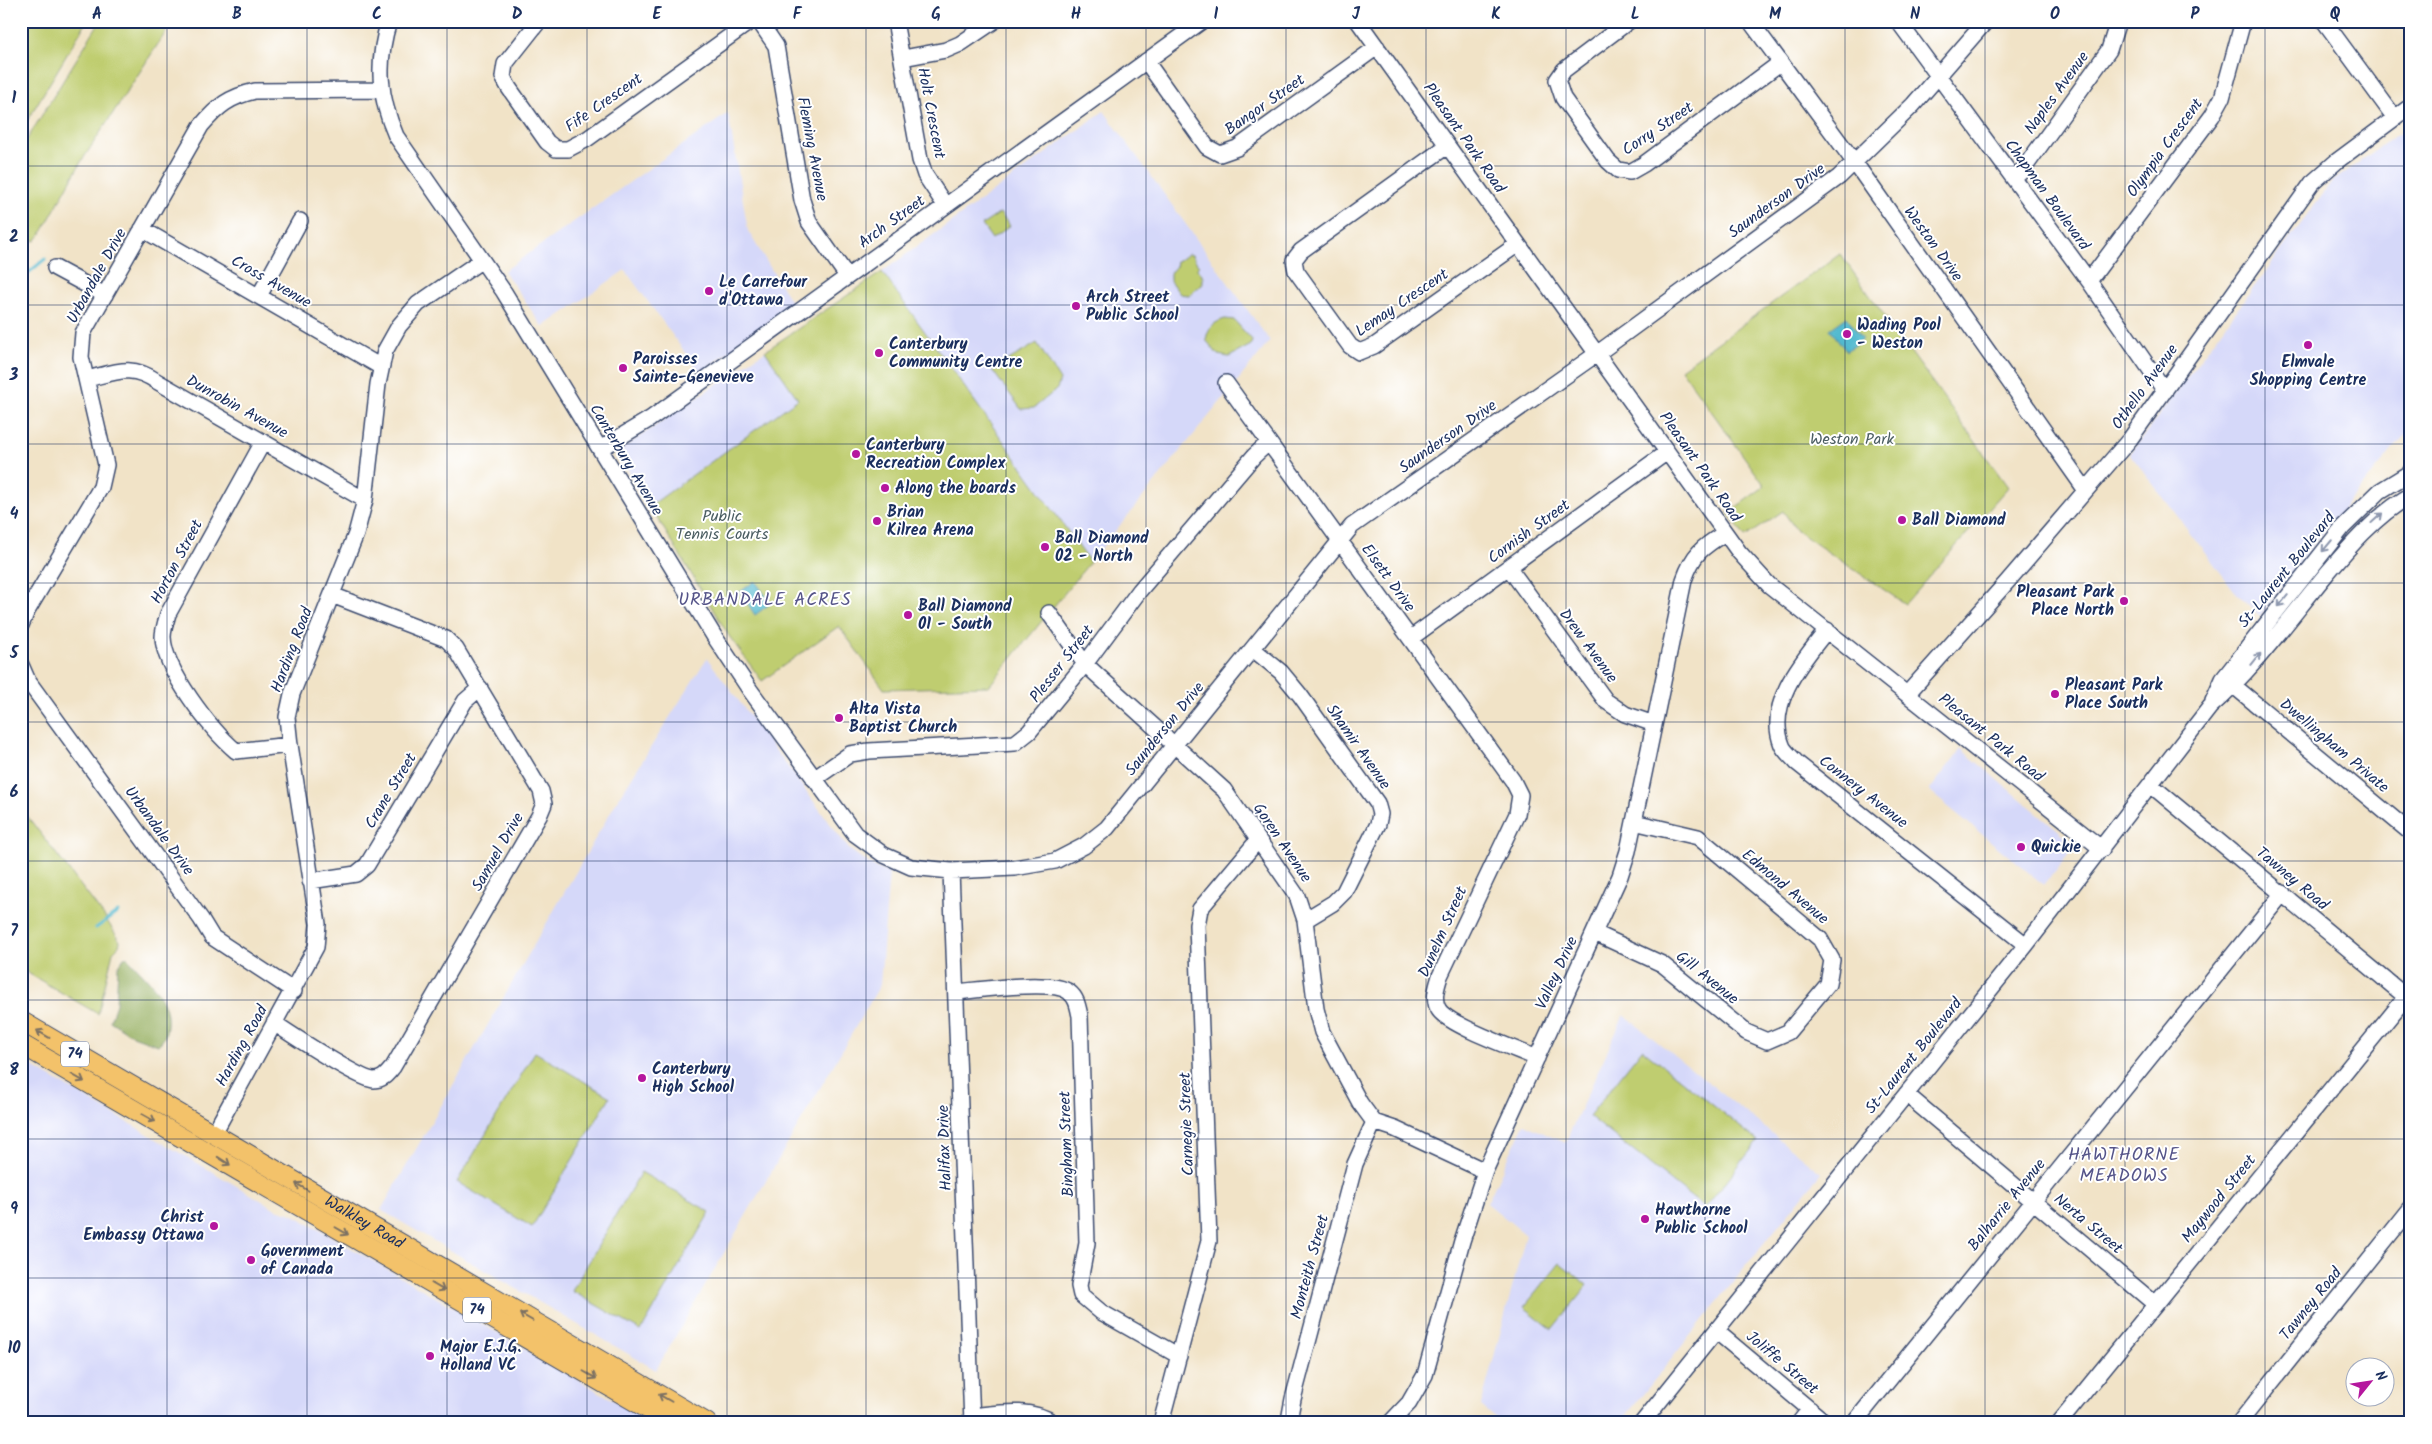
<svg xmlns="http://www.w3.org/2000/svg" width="2432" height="1444" font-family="Kalam,sans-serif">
<rect width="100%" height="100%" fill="#fff"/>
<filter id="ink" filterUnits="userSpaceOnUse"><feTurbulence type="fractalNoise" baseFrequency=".02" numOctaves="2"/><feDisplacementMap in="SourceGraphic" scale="10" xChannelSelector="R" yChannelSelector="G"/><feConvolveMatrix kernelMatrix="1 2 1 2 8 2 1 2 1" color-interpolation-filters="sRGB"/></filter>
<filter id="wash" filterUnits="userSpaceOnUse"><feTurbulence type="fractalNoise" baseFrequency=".0096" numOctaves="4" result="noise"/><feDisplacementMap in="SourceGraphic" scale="20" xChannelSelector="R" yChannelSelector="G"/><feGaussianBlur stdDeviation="1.12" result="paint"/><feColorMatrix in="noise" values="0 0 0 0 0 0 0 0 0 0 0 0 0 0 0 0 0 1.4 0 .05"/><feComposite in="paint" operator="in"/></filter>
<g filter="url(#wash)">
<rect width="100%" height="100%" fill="#f1e3c7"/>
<!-- built -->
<path fill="#d5d8f9" d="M1104 111 1270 341 1090 562 882 272Z
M728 113 748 231 793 305 700 373 625 270 543 327 504 271Z
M2411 124V428L2316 541 2260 616 2237 594 2130 454 2332 182Z
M765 351 799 399 650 506 617 452Z
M707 658 849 849 872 866 889 873 880 985 656 1370 381 1210 617 801Z
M1961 749 2076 845 2044 885 1929 791Z
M1624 1015 1821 1173 1620 1423H1502L1481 1406 1526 1235 1487 1203 1524 1124 1565 1143Z
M21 1060 276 1209 292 1214 653 1423H21Z"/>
<!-- green -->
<path fill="#bfcd6f" stroke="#6d7e66" d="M21 21H87L21 131Z
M100 21H173L81 162 41 234 35 241 21 238V149Z
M1000 213 1010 226 992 239 982 225Z
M1188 254 1192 255 1199 266 1197 268 1203 277 1202 284 1189 295 1180 294 1170 281V273L1177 265 1175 263Z
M1840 254 2008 487 1905 604 1797 531 1783 511 1745 537 1728 513 1765 486 1681 369Z
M882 272 1090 562 989 686 884 689 839 626 762 681 729 636 650 506 798 399 765 351Z
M1225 319 1234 320 1252 340 1251 345 1229 357 1218 355 1206 340C1208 328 1212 323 1225 319Z
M1037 343 1060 380 1057 389 1034 408 1021 409 992 370Z
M21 808 104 916 120 941 119 946 113 952 98 1014 21 969Z
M1642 1049 1758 1141 1705 1208 1589 1116Z
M535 1052 610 1097 532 1227 457 1182Z
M641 1172 710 1212 641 1331 572 1291Z
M1560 1263 1588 1285 1552 1329 1524 1307Z"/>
<!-- forest -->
<path fill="#97b062" stroke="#597060" d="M127 957C144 977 170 996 167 1025 166 1034 165 1039 158 1045L133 1036 110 1021 116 1004 118 967 124 958Z"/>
<!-- water -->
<path fill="#51b9cf" stroke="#367496" d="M1847 317 1863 339 1846 351 1830 329Z
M755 581 771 603 755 615 740 592Z"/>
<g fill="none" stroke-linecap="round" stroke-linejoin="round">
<!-- stream -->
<path stroke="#51b9cf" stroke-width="3" d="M21 279 45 259
M96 928 118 912"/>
</g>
</g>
<g filter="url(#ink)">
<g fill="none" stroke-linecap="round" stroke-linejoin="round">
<!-- minor casing -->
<g stroke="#3b4a6e" stroke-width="18">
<path id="minor" d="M389 21C376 63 379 97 396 136L504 292 714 636 750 690 855 834 884 855 911 867 951 871 1014 868 1055 861 1084 846 1107 828 1352 526 1598 353 1839 177 1913 105 1986 21
M539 21 505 64 503 77 509 88 547 142 556 149H568L587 139 751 21
M759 21 776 46 802 200 809 222 847 276
M895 21 920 160 925 175 945 205
M1358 21 1739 552 1769 585 2102 849
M1629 21 1564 70 1557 80 1563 98 1608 161 1618 170 1630 172 1644 164 1780 63
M1750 21 1855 163 2085 489
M1898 21 2089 281 2165 391
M2324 21 2395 118
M903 58 946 50 960 44 994 21
M1146 61 1207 147 1220 154 1237 148 1377 47
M1447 146 1301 251 1294 260 1296 271 1350 346 1359 352 1374 346 1518 244
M2014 178 2022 171 2109 50 2118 21
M142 229 381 367
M55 268 105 295
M2089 281 2212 116 2222 98 2243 21
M259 296 300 221
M87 379C116 372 131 363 158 382L365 500
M1226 383 1513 781 1520 795 1517 814 1440 976C1437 986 1432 1000 1439 1010 1450 1026 1516 1049 1537 1058
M263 442 168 614C166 621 163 630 163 637 164 670 211 730 236 751L290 745
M600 449 650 419 1202 21
M1509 568 1606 701 1625 714 1654 724
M1049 613 1085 664 1224 790 1297 896 1305 920 1316 1009 1322 1032 1360 1103 1374 1122 1395 1129 1485 1171
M21 625 26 613 101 487 106 465 81 357 83 333 201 126C218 106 229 97 255 91L381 90
M1827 630C1804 659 1765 703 1782 745 1784 751 1792 757 1797 763L2026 945
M1411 638 1667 452
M1253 649 1281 672 1300 695 1377 803 1380 814 1378 824 1344 892 1333 903 1305 920
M21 665 28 681 201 919 212 937 294 991
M2234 686 2411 833
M1908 693 2007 582 2130 439 2312 183 2337 161 2411 106
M2213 701 2223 679 2343 527 2380 491 2411 472
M814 779 850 754 869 751 1015 743 1029 732 1085 664 1140 590 1254 456 1268 443
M2151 785 2411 1001
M951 871 972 1423
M310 881 356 874 367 865 465 701 480 688
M1595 933 1662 964 1746 1032 1767 1041 1788 1032 1828 984 1832 960 1820 939 1698 837 1634 822
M957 992C979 990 1053 979 1069 992 1077 998 1078 1007 1080 1016L1087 1243 1079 1286 1081 1295 1101 1312 1179 1356
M274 1023C289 1033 360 1080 374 1080 383 1080 387 1074 393 1067L539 816 544 804 541 791 456 649 446 639 332 595
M1906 1094 2155 1304
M213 1135 316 947 318 924 290 745 287 717 292 694 356 534 365 500 378 384 385 351 399 326 418 304 482 260
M1716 1331 1826 1423
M972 1416C1001 1413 1029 1407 1054 1423
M1161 1423 1209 1241 1197 925 1200 909 1258 840
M1293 1423 1290 1415 1293 1399 1355 1164 1374 1122
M1390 1423 1409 1403 1425 1375 1462 1241 1485 1171 1620 876 1628 851 1684 580C1693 554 1702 547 1725 533
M1642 1423 2026 945 2210 707C2253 669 2287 622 2323 578 2349 547 2375 516 2411 495
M1799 1423 1810 1409
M1854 1423 2283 893
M2059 1423 2406 997
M2239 1423 2411 1208"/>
</g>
<!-- major casing -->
<g stroke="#3b4a6e" stroke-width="21">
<g id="major">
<path id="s1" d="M21 1021 707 1423"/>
<path d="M21 1044 672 1423"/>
</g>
</g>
<!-- minor -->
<use href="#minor" stroke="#fff" stroke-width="15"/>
<!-- major -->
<use href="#major" stroke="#f3c26a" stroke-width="19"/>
</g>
<!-- one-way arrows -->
<defs><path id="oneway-shaft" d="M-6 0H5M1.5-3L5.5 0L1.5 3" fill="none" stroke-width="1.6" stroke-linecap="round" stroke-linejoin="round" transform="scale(1.25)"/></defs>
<g stroke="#8d97ae">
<use href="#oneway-shaft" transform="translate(2377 518) rotate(-42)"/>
<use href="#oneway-shaft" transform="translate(2327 546) rotate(130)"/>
<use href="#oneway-shaft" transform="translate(2283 601) rotate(129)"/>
<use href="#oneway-shaft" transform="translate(2256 659) rotate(-51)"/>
</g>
<g stroke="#7c7163">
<use href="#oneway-shaft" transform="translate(43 1034) rotate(-149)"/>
<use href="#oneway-shaft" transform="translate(78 1078) rotate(30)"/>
<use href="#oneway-shaft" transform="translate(149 1118) rotate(29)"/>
<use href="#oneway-shaft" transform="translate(224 1161) rotate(33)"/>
<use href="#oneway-shaft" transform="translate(302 1187) rotate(-150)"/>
<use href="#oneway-shaft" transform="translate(342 1231) rotate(30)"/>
<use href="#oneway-shaft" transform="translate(438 1287) rotate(30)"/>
<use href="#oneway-shaft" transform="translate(526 1317) rotate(-150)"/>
<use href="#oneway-shaft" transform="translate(590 1375) rotate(30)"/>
<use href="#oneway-shaft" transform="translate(665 1398) rotate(-150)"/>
</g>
</g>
<!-- grid -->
<path fill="none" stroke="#1b2f5e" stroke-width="1" stroke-opacity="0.55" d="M167 21V1423M307 21V1423M447 21V1423M587 21V1423M727 21V1423M866 21V1423M1006 21V1423M1146 21V1423M1286 21V1423M1426 21V1423M1566 21V1423M1705 21V1423M1845 21V1423M1985 21V1423M2125 21V1423M2265 21V1423M21 166H2411M21 305H2411M21 444H2411M21 583H2411M21 722H2411M21 861H2411M21 1000H2411M21 1139H2411M21 1278H2411"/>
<!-- markers -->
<g fill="#b5179e" stroke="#fff" stroke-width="2">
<circle cx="709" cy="291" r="5"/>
<circle cx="1076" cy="306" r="5"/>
<circle cx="1847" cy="334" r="5"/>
<circle cx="2308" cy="345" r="5"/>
<circle cx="879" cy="353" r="5"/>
<circle cx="623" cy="368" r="5"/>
<circle cx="856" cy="454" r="5"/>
<circle cx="885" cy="488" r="5"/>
<circle cx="1902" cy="520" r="5"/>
<circle cx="877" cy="521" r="5"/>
<circle cx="1045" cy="547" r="5"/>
<circle cx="2124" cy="601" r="5"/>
<circle cx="908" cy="615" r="5"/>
<circle cx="2055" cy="694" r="5"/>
<circle cx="839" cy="718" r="5"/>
<circle cx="2021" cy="847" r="5"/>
<circle cx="642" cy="1078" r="5"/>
<circle cx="1645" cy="1219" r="5"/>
<circle cx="214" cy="1226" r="5"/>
<circle cx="251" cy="1260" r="5"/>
<circle cx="430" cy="1356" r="5"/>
</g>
<g text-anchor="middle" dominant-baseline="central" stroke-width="4" stroke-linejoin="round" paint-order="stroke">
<!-- shield labels -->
<g fill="#fff" stroke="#5f6d8e" stroke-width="1">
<rect x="61" y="1041.5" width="28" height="25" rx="4"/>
<rect x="463" y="1297.5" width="28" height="25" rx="4"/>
</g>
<g font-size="15" font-weight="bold" fill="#1b2f5e">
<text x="75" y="1054">74</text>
<text x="477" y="1310">74</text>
</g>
<!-- street labels -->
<g font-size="16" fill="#1b2f5e" stroke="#fff">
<text transform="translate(2057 93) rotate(-54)">Naples Avenue</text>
<text transform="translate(604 103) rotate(-35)">Fife Crescent</text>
<text transform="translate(1265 105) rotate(-35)">Bangor Street</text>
<text transform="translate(931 113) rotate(79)">Holt Crescent</text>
<text transform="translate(1658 129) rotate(-34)">Corry Street</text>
<text transform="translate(1464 138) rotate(55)">Pleasant Park Road</text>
<text transform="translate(2165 148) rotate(-54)">Olympia Crescent</text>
<text transform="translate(812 149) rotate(79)">Fleming Avenue</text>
<text transform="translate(2047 195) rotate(54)">Chapman Boulevard</text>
<text transform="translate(1777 201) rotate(-36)">Saunderson Drive</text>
<text transform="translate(892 222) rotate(-36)">Arch Street</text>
<text transform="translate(1933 244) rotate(54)">Weston Drive</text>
<text transform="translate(97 276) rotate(-61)">Urbandale Drive</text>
<text transform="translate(271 282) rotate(30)">Cross Avenue</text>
<text transform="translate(1402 303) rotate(-34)">Lemay Crescent</text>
<text transform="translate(2145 387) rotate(-54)">Othello Avenue</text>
<text transform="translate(237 407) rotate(29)">Dunrobin Avenue</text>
<text transform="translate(1448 437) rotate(-35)">Saunderson Drive</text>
<text transform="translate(626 460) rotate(59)">Canterbury Avenue</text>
<text transform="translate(1700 467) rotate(55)">Pleasant Park Road</text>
<text transform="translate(1529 532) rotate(-36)">Cornish Street</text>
<text transform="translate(177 562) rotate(-62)">Horton Street</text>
<text transform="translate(2287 570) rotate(-51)">St-Laurent Boulevard</text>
<text transform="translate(1388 578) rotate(54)">Elsett Drive</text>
<text transform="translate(1588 646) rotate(54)">Drew Avenue</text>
<text transform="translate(292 650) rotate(-69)">Harding Road</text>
<text transform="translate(1062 664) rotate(-52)">Plesser Street</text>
<text transform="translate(1165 729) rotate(-51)">Saunderson Drive</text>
<text transform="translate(1991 738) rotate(39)">Pleasant Park Road</text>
<text transform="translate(2334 746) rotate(40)">Dwellingham Private</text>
<text transform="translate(1358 747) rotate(55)">Shamir Avenue</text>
<text transform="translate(391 791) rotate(-59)">Crane Street</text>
<text transform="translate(1863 792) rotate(38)">Connery Avenue</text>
<text transform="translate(159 831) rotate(54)">Urbandale Drive</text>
<text transform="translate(1282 843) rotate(56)">Goren Avenue</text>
<text transform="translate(498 852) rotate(-60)">Samuel Drive</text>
<text transform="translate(2292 879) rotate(40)">Tawney Road</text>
<text transform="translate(1785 887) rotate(40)">Edmond Avenue</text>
<text transform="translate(1443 932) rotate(-66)">Dunelm Street</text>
<text transform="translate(1557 973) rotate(-65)">Valley Drive</text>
<text transform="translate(1707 978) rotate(39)">Gill Avenue</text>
<text transform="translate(242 1046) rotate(-61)">Harding Road</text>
<text transform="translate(1914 1056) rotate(-51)">St-Laurent Boulevard</text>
<text transform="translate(1187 1124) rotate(-92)">Carnegie Street</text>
<text transform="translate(1067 1144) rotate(-92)">Bingham Street</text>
<text transform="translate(945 1148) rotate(-92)">Halifax Drive</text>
<text transform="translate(2219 1199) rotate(-51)">Maywood Street</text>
<text transform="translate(2007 1205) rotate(-51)">Balharrie Avenue</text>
<text stroke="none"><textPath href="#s1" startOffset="398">Walkley Road</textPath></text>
<text transform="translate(2088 1224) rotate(40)">Nerta Street</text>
<text transform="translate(1310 1267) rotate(-75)">Monteith Street</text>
<text transform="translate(2311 1304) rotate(-51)">Tawney Road</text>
<text transform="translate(1782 1363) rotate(40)">Joliffe Street</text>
</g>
<!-- poi labels -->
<g font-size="16" font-weight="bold" fill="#1b2f5e" stroke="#fff" text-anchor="start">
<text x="719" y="282">Le Carrefour<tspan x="719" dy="18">d'Ottawa</tspan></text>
<text x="1086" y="297">Arch Street<tspan x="1086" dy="18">Public School</tspan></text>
<text x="1857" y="325">Wading Pool<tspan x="1857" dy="18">- Weston</tspan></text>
<text x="889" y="344">Canterbury<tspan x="889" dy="18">Community Centre</tspan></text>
<text x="633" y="359">Paroisses<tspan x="633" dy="18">Sainte-Genevieve</tspan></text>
<text x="2308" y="362" text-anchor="middle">Elmvale<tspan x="2308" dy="18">Shopping Centre</tspan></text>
<text x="866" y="445">Canterbury<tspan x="866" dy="18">Recreation Complex</tspan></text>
<text x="895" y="488">Along the boards</text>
<text x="887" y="512">Brian<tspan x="887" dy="18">Kilrea Arena</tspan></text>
<text x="1912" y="520">Ball Diamond</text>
<text x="1055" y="538">Ball Diamond<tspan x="1055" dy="18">02 - North</tspan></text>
<text x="2114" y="592" text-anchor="end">Pleasant Park<tspan x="2114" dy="18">Place North</tspan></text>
<text x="918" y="606">Ball Diamond<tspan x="918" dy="18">01 - South</tspan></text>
<text x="2065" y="685">Pleasant Park<tspan x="2065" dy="18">Place South</tspan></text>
<text x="849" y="709">Alta Vista<tspan x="849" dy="18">Baptist Church</tspan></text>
<text x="2031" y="847">Quickie</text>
<text x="652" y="1069">Canterbury<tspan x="652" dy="18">High School</tspan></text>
<text x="1655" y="1210">Hawthorne<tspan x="1655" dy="18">Public School</tspan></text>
<text x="204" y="1217" text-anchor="end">Christ<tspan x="204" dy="18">Embassy Ottawa</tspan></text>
<text x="261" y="1251">Government<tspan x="261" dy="18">of Canada</tspan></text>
<text x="440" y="1347">Major E.J.G.<tspan x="440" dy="18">Holland VC</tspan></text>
</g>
<!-- park labels -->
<g font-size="16" fill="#4c5e63" stroke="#fff">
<text x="1852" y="439">Weston Park</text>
<text x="722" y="516">Public<tspan x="722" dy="18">Tennis Courts</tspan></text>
</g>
<!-- neighbourhood labels -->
<g font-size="18" letter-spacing="1" fill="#555489" stroke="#fff">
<text x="765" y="600">URBANDALE ACRES</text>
<text x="2124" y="1155">HAWTHORNE<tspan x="2124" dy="21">MEADOWS</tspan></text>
</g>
</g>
<!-- margin -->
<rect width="2432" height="1444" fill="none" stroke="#fff" stroke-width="55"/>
<!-- north arrow -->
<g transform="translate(2370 1382) rotate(60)"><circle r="24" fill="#ffffff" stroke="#a4acbf"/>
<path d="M0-4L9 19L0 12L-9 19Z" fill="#b5179e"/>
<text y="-8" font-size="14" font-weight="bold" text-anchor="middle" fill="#1b2f5e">N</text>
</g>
<rect x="28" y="28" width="2376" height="1388" fill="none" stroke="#1b2f5e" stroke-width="2"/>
<g font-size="16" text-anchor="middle" font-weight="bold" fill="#1b2f5e">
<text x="97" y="19">A</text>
<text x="237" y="19">B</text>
<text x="377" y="19">C</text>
<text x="517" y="19">D</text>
<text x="657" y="19">E</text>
<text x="797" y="19">F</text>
<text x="936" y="19">G</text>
<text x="1076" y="19">H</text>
<text x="1216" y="19">I</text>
<text x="1356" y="19">J</text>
<text x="1496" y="19">K</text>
<text x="1635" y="19">L</text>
<text x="1775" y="19">M</text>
<text x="1915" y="19">N</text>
<text x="2055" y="19">O</text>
<text x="2195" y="19">P</text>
<text x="2335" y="19">Q</text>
<text x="14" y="103">1</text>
<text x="14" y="242">2</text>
<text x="14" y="380">3</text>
<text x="14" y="519">4</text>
<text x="14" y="658">5</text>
<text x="14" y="797">6</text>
<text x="14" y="936">7</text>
<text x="14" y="1075">8</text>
<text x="14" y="1214">9</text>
<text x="14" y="1353">10</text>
</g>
</svg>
